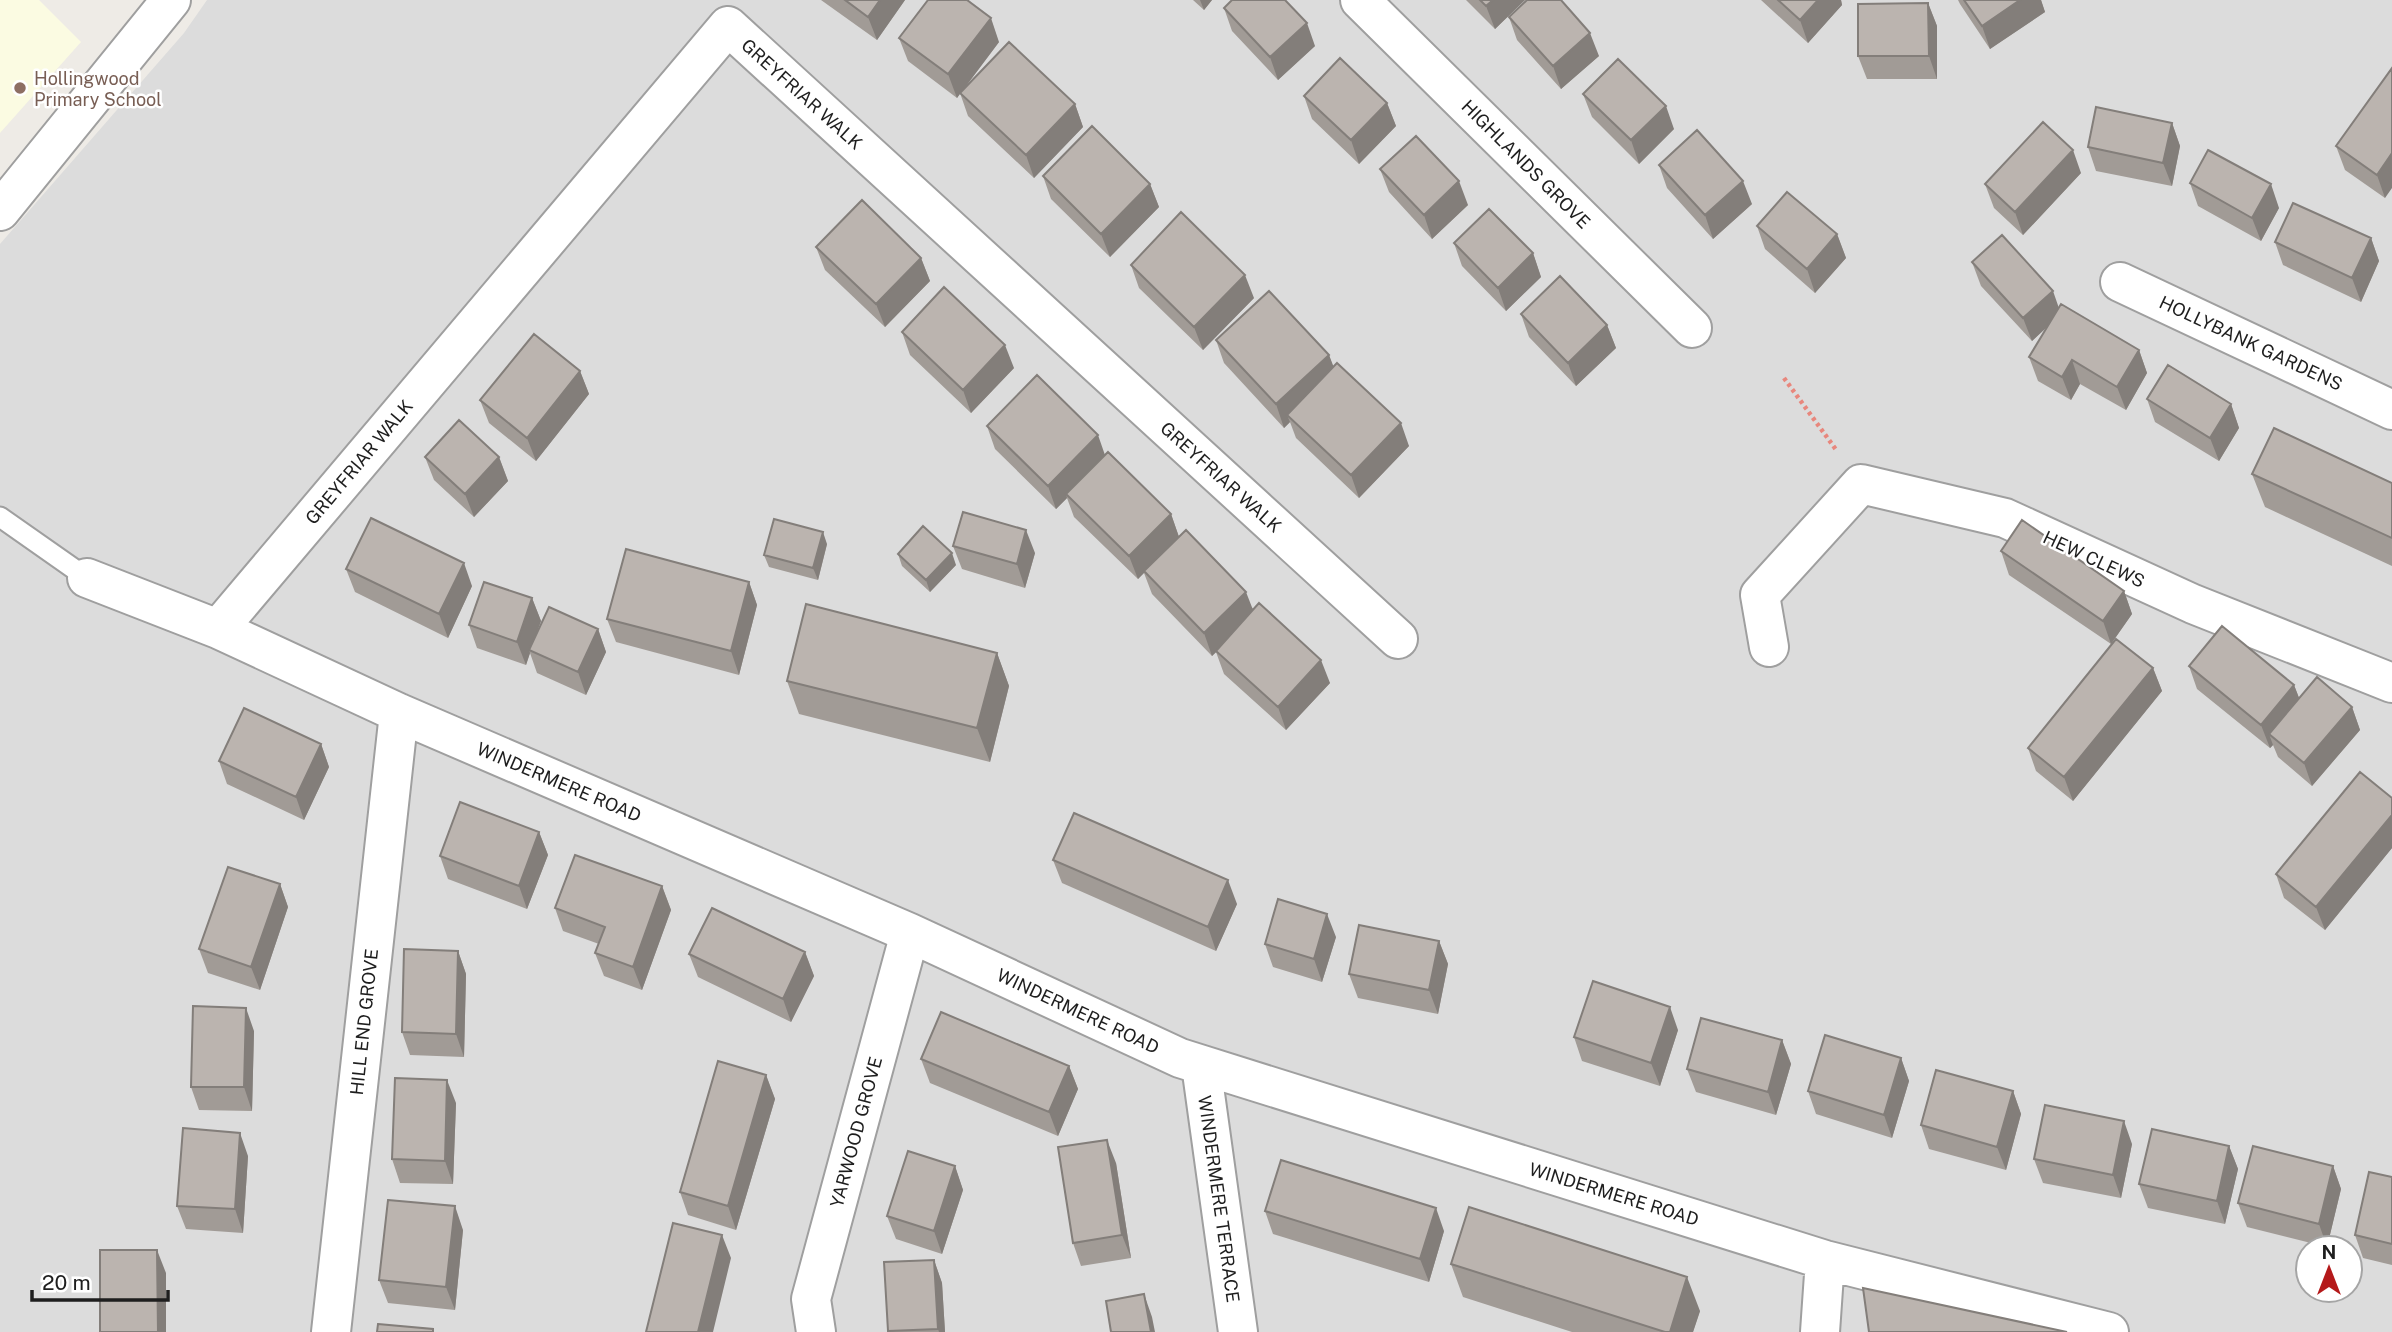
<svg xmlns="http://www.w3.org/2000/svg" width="2392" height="1332" font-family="'Public Sans',sans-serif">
<rect width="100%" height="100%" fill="#eeebe6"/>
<!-- residential -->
<path fill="#dcdcdc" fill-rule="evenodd" d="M207 0H2392V1332H0V244L184 33ZM2308 1248H2350V1290H2308Z"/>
<!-- education -->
<path fill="#fbfbe2" d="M0 0H39L81 42 0 133Z"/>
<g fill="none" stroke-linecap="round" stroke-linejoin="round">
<!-- service casing -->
<g stroke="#9f9f9f" stroke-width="23">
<path id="service" d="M0 517 87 578"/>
</g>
<!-- minor casing -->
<g stroke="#9f9f9f" stroke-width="42">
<path id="minor" d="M1360 0 1692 328
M2120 282 2392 410
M87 578 218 629 399 713 910 933 1180 1058 1825 1260 2109 1332
M218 629 728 26 1398 639
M1769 647 1760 595 1861 484 2005 518 2193 604 2392 683
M1201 1065 1238 1332
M331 1332 399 713
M816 1332 811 1299 910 933
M1820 1332 1825 1260"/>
</g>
<!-- tertiary casing -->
<g stroke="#9f9f9f" stroke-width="42">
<path id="tertiary" d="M0 211 171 0"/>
</g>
<!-- path -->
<path stroke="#e8877d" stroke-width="4.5" stroke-dasharray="3.5 3.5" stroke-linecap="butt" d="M1784 378 1837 451"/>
<!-- service -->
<use href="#service" stroke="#fff" stroke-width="19"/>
<!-- minor -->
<use href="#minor" stroke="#fff" stroke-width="38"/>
<!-- tertiary -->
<use href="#tertiary" stroke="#fff" stroke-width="38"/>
</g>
<!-- wall -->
<path fill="#a19b96" d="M821 0H905L877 40Z
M1193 0H1212L1204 10Z
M1466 0H1525L1495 29Z
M1761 0H1841L1842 5 1808 43Z
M1958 0H2041L2045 12 1990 49 1960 4Z
M1928 3 1937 26V79H1867L1858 56Z
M1224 8 1315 46 1278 80 1232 31Z
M1509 17 1599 56 1561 89 1517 40Z
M899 38 999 42 963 90 1075 104 1083 127 1034 178 968 116 960 93 957 98 908 61Z
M2392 68 2385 198 2345 170 2336 146Z
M1583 94 1674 129 1639 164 1592 117Z
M1304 96 1387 103 1396 126 1359 164 1312 119Z
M2172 123 2180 146 2172 186 2096 171 2088 147Z
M1659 165 1752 204 1713 239 1667 188Z
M1380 169 1468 205 1432 239 1389 192Z
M2081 173 2023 235 1994 208 1985 184Z
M1043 176 1150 184 1159 207 1110 257 1051 199Z
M2190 183 2279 208 2261 241 2198 206Z
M1757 226 1837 234 1846 258 1815 293 1765 249Z
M2371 238 2379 261 2361 302 2283 265 2275 242Z
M1454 243 1533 253 1541 277 1506 311 1462 266Z
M816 247 921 258 930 281 885 327 825 270Z
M1972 262 2139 350 2147 373 2126 410 2080 384 2071 400 2038 381 2029 357 2048 326 2032 341 1981 286Z
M1131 265 1254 298 1203 350 1139 288Z
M1521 314 1607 325 1616 348 1576 386 1529 337Z
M902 332 1014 368 971 413 910 355Z
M1216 340 1329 355 1333 367 1409 446 1359 498 1296 438 1290 422 1284 428 1224 363Z
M580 371 589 394 536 461 489 423 480 400Z
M2147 399 2231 404 2239 428 2219 461 2155 422Z
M987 426 1105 455 1171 514 1179 537 1330 683 1286 730 1224 674 1216 652 1212 656 1152 594 1144 573 1138 579 1074 517 1067 498 1056 509 995 449Z
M425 457H499L508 481 474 517 434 480Z
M2252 474 2392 483V566L2265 507Z
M827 544 818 580 769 567 764 555Z
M953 546 1035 553 1025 588 962 569Z
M2001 551 2124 591 2132 614 2111 644 2009 575Z
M898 554 956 565 930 592 902 566Z
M346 569 472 586 448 638 355 592Z
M749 582 757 605 739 675 616 642 607 619Z
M532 598 541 621 536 635 598 629 606 652 586 695 537 673 530 653 526 665 477 648 469 625Z
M997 653 1009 686 990 762 799 714 787 681Z
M2189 666 2294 685 2299 698 2352 707 2360 730 2312 786 2278 757 2273 745 2270 748 2197 689Z
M2153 668 2162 691 2073 801 2036 771 2028 748Z
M321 744 329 767 304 820 227 784 219 761Z
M2392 798V848L2325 930 2284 898 2276 874Z
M539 832 548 855 527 909 448 879 440 856Z
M1053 860 1237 904 1216 951 1062 883Z
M280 884 288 907 260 990 208 973 199 949Z
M662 886 671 910 642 990 604 976 595 953 599 944 563 931 555 908Z
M1336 937 1322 982 1273 967 1265 944Z
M1439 941 1448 964 1438 1014 1358 998 1349 974Z
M458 951 466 974 464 1057 410 1055 402 1032Z
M805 952 814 976 791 1022 698 977 689 954Z
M1678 1030 1660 1086 1582 1061 1574 1037Z
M254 1031 252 1111 199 1110 191 1087Z
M1782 1040 1791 1064 1776 1115 1696 1092 1687 1069Z
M1901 1058 1909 1081 1892 1138 1816 1114 1808 1091Z
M921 1059 1069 1066 1078 1089 1058 1136 930 1083Z
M766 1075 775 1099 736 1230 688 1215 680 1192Z
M2013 1091 2021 1114 2006 1170 1929 1149 1921 1125Z
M456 1103 453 1184 400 1183 392 1159Z
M2132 1144 2121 1198 2043 1183 2034 1159Z
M2229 1146 2238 1169 2225 1224 2148 1208 2139 1184Z
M248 1156 243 1233 186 1229 177 1206Z
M1116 1163 1131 1258 1081 1266 1073 1243Z
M955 1166 963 1190 942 1254 896 1239 887 1216Z
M2333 1166 2341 1189 2327 1247 2247 1227 2238 1203Z
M2392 1177V1265L2363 1258 2355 1235Z
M1265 1211 1444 1231 1429 1282 1273 1234Z
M463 1230 455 1310 388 1303 379 1280Z
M934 1260 942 1283 945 1332H888V1331Z
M1451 1264 1700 1311 1693 1332H1572L1463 1297Z"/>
<!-- shaded-wall -->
<path fill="#837e7a" d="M880 0H905L877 40 868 17Z
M1200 0H1212L1204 10Z
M1493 0H1525L1495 29 1486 6Z
M1818 0H1841L1842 5 1808 43 1800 20Z
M2020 0H2041L2045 12 1990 49 1982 26Z
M1928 3 1937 26V79L1929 56Z
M991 18 999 42 957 98 948 74Z
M1307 23 1315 46 1278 80 1270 57Z
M1590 33 1599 56 1561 89 1553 66Z
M1387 103 1396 126 1359 164 1351 140Z
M1075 104 1083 127 1034 178 1026 155Z
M1666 106 1674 129 1639 164 1631 140Z
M2172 123 2180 146 2172 186 2163 163Z
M2073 150 2081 173 2023 235 2015 212Z
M2392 153V188L2385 198 2377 175Z
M1459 181 1468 205 1432 239 1424 215Z
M1743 181 1752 204 1713 239 1705 215Z
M1150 184 1159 207 1110 257 1101 234Z
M2271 184 2279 208 2261 241 2252 218Z
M1837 234 1846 258 1815 293 1807 269Z
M2371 238 2379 261 2361 302 2352 278Z
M1533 253 1541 277 1506 311 1498 288Z
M921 258 930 281 885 327 876 304Z
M1245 275 1254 298 1203 350 1194 327Z
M2053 291 2061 314 2032 341 2023 318Z
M1607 325 1616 348 1576 386 1568 363Z
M1005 345 1014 368 971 413 963 390Z
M2139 350 2147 373 2126 410 2117 387Z
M1329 355 1338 378 1287 415 1290 422 1284 428 1276 404Z
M2072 360 2080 384 2071 400 2062 377Z
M580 371 589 394 536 461 527 438Z
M2231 404 2239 428 2219 461 2210 438Z
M1401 423 1409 446 1359 498 1351 475Z
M1098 435 1106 458 1066 494 1067 498 1056 509 1048 486Z
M499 457 508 481 474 517 465 494Z
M1171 514 1179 537 1138 579 1129 556Z
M1026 530 1035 553 1025 588 1017 564Z
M823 532 827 544 818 580 813 568Z
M952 553 956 565 930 592 926 580Z
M464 563 472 586 448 638 439 614Z
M749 582 757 605 739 675 731 651Z
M2124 591 2132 614 2111 644 2103 621Z
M1246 592 1255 615 1212 656 1204 633Z
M532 598 541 621 530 651 529 650 530 653 526 665 517 642Z
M598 629 606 652 586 695 578 672Z
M997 653 1009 686 990 762 977 728Z
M1321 660 1330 683 1286 730 1278 707Z
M2153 668 2162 691 2073 801 2064 777Z
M2294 685 2303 708 2269 734 2273 745 2270 748 2261 725Z
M2352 707 2360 730 2312 786 2304 763Z
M321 744 329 767 304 820 296 797Z
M2392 815V848L2325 930 2316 907Z
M539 832 548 855 527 909 519 886Z
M1228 880 1237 904 1216 951 1208 927Z
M280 884 288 907 260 990 251 967Z
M662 886 671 910 642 990 633 967Z
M1327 914 1336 937 1322 982 1314 959Z
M1439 941 1448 964 1438 1014 1429 990Z
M458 951 466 974 464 1057 456 1034Z
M805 952 814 976 791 1022 783 999Z
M1670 1007 1678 1030 1660 1086 1651 1063Z
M246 1008 254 1031 252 1111 244 1087Z
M1782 1040 1791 1064 1776 1115 1768 1092Z
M1901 1058 1909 1081 1892 1138 1884 1115Z
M1069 1066 1078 1089 1058 1136 1049 1112Z
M766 1075 775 1099 736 1230 728 1206Z
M447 1080 456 1103 453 1184 445 1161Z
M2013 1091 2021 1114 2006 1170 1997 1147Z
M2124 1121 2132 1144 2121 1198 2113 1175Z
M240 1133 248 1156 243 1233 235 1209Z
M1107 1140 1116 1163 1131 1258 1122 1235Z
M2229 1146 2238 1169 2225 1224 2217 1201Z
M955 1166 963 1190 942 1254 934 1231Z
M2333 1166 2341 1189 2327 1247 2319 1224Z
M455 1206 463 1230 455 1310 446 1287Z
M1436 1208 1444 1231 1429 1282 1420 1259Z
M722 1235 731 1258 713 1332H698Z
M157 1250 166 1273V1332H158Z
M934 1260 942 1283 945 1332H939L938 1329Z
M1687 1277 1700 1311 1693 1332H1670Z
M1144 1294 1152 1317 1155 1332H1151Z"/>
<!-- building -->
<path fill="#bbb4af" stroke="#837e7a" stroke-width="2" d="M845 0H880L868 17Z
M928 0H967L991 18 948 74 899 38Z
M1232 0H1285L1307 23 1270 57 1224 8Z
M1480 0H1493L1486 6Z
M1527 0H1561L1590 33 1553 66 1509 17Z
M1778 0H1818L1800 20Z
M1964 0H2020L1982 26Z
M1928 3 1929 56H1858V4Z
M1009 42 1075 104 1026 155 960 93Z
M1340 58 1387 103 1351 140 1304 96Z
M1618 59 1666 106 1631 140 1583 94Z
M2392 68V153L2377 175 2336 146Z
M2096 107 2172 123 2163 163 2088 147Z
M2043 122 2073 150 2015 212 1985 184Z
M1092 126 1150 184 1101 234 1043 176Z
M1697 130 1743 181 1705 215 1659 165Z
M1416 136 1459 181 1424 215 1380 169Z
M2208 150 2271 184 2252 218 2190 183Z
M1787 192 1837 234 1807 269 1757 226Z
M862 200 921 258 876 304 816 247Z
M2293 203 2371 238 2352 278 2275 242Z
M1489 209 1533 253 1498 288 1454 243Z
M1181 212 1245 275 1194 327 1131 265Z
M2002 235 2053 291 2023 318 1972 262Z
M1560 276 1607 325 1568 363 1521 314Z
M944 287 1005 345 963 390 902 332Z
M1269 291 1329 355 1276 404 1216 340Z
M2061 304 2139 350 2117 387 2072 360 2062 377 2029 357Z
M534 334 580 371 527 438 480 400Z
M1337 363 1401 423 1351 475 1287 415Z
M2168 365 2231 404 2210 438 2147 399Z
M1037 375 1098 435 1048 486 987 426Z
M459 420 499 457 465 494 425 457Z
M2274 428 2392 483V538L2252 474Z
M1108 452 1171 514 1129 556 1066 494Z
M963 512 1026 530 1017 564 953 546Z
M371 518 464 563 439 614 346 569Z
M774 519 823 532 813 568 764 555Z
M2022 520 2124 591 2103 621 2001 551Z
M923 526 952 553 926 580 898 554Z
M1186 530 1246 592 1204 633 1144 571Z
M626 549 749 582 731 651 607 619Z
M484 582 532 598 517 642 469 625Z
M1259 603 1321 660 1278 707 1216 651Z
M806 604 997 653 977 728 787 681Z
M549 607 598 629 578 672 529 650Z
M2222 626 2294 685 2261 725 2189 666Z
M2116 639 2153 668 2064 777 2028 748Z
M2317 677 2352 707 2304 763 2269 734Z
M244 708 321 744 296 797 219 761Z
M2360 772 2392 798V815L2316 907 2276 874Z
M460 802 539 832 519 886 440 856Z
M1074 813 1228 880 1208 927 1053 860Z
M575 855 662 886 633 967 595 953 605 927 555 908Z
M228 867 280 884 251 967 199 949Z
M1278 899 1327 914 1314 959 1265 944Z
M712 908 805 952 783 999 689 954Z
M1359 925 1439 941 1429 990 1349 974Z
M404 949 458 951 456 1034 402 1032Z
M1593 981 1670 1007 1651 1063 1574 1037Z
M193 1006 246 1008 244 1087H191Z
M941 1012 1069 1066 1049 1112 921 1059Z
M1701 1018 1782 1040 1768 1092 1687 1069Z
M1825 1035 1901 1058 1884 1115 1808 1091Z
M718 1061 766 1075 728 1206 680 1192Z
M1936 1070 2013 1091 1997 1147 1921 1125Z
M395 1078 447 1080 445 1161 392 1159Z
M2045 1105 2124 1121 2113 1175 2034 1159Z
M183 1128 240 1133 235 1209 177 1206Z
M2152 1129 2229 1146 2217 1201 2139 1184Z
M1107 1140 1122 1235 1073 1243 1058 1147Z
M2253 1146 2333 1166 2319 1224 2238 1203Z
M908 1151 955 1166 934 1231 887 1216Z
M1281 1160 1436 1208 1420 1259 1265 1211Z
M2369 1172 2392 1177V1244L2355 1235Z
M388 1200 455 1206 446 1287 379 1280Z
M1469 1207 1687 1277 1670 1332H1665L1451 1264Z
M673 1223 722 1235 698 1332H646Z
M100 1250H157L158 1332H100Z
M934 1260 938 1329 888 1331 884 1262Z
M1863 1288 2067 1332H1869Z
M1144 1294 1151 1332H1111L1106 1301Z
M378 1324 433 1329V1332H377Z"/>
<!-- markers -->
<circle fill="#8d6e63" stroke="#fff" stroke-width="2.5" cx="20" cy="88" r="7"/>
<g text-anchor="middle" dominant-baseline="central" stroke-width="5" stroke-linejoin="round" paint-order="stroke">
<!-- education labels -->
<g font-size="18" fill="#785e54" stroke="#fff" text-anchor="start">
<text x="34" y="78">Hollingwood<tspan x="34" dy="21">Primary School</tspan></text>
</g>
<!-- street labels -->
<g font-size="18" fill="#1e1e1e" stroke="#fff">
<text transform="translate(802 94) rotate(42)">GREYFRIAR WALK</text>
<text transform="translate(1526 164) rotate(45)">HIGHLANDS GROVE</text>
<text transform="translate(2251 343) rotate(25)">HOLLYBANK GARDENS</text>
<text transform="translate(359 462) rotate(-50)">GREYFRIAR WALK</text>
<text transform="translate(1221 477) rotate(42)">GREYFRIAR WALK</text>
<text transform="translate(2094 559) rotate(25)">HEW CLEWS</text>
<text transform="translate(559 782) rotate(23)">WINDERMERE ROAD</text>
<text transform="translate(1078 1011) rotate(25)">WINDERMERE ROAD</text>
<text transform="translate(364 1022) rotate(-84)">HILL END GROVE</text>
<text transform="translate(856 1132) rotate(-75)">YARWOOD GROVE</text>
<text transform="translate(1614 1194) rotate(17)">WINDERMERE ROAD</text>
<text transform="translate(1219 1199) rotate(82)">WINDERMERE TERRACE</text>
</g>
</g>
<!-- north arrow -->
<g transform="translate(2329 1269)"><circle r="33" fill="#ffffff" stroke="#a5a5a5" stroke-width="2"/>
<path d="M0-5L12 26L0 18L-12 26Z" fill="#b4191a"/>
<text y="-10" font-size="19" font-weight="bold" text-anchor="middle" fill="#1e1e1e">N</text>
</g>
<!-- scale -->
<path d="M32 1290v10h136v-10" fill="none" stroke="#1e1e1e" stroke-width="3.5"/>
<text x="42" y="1290" font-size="21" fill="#1e1e1e" stroke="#ffffff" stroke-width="5" paint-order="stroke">20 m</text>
</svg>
